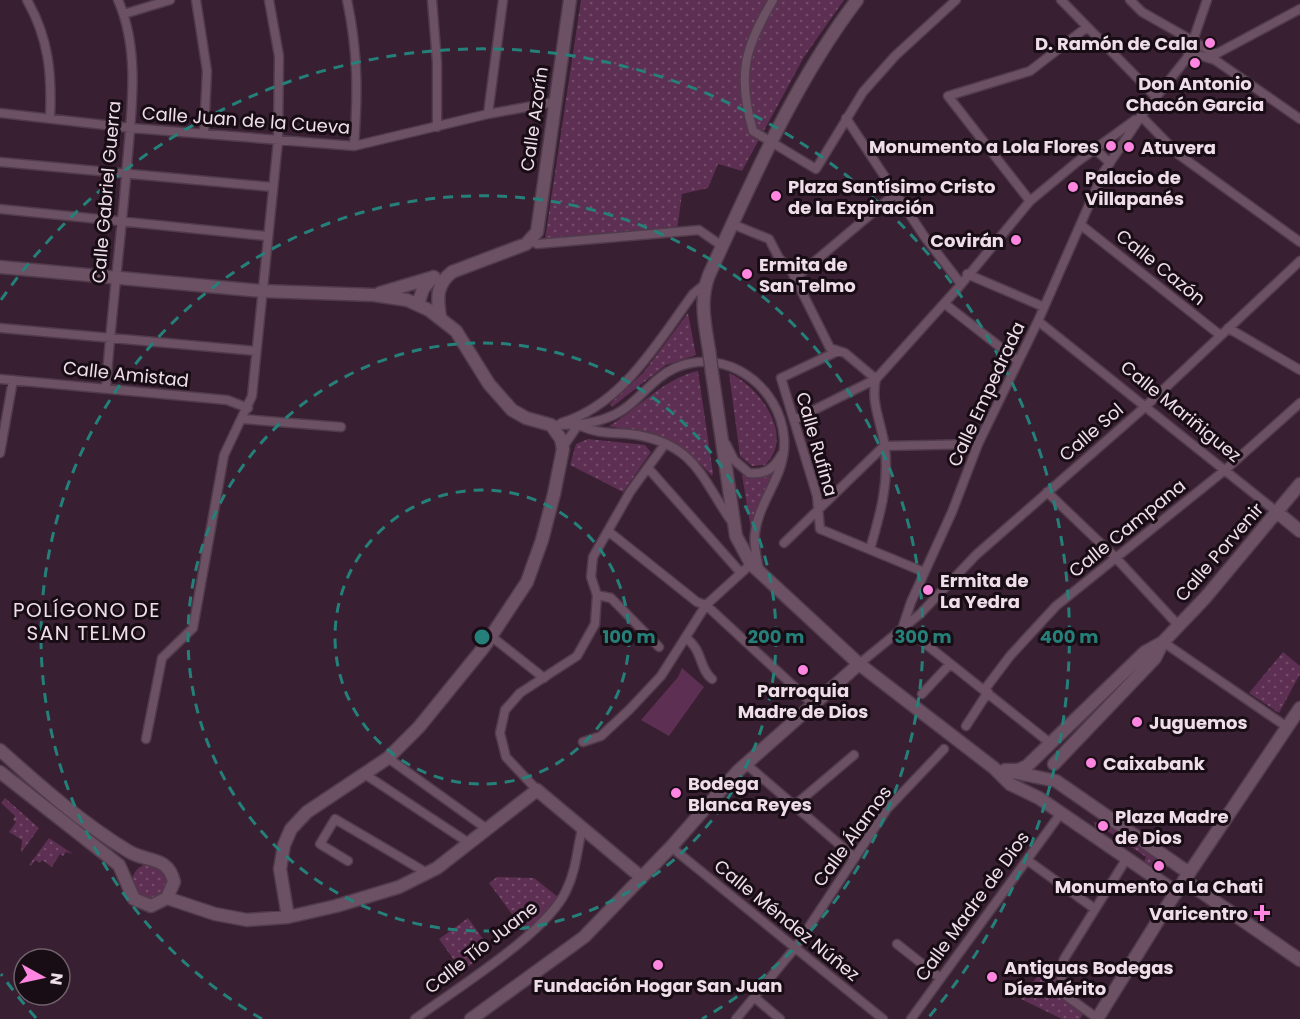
<svg xmlns="http://www.w3.org/2000/svg" width="1300" height="1019" font-family="Poppins,sans-serif">
<defs>
<pattern id="green-dots" width="8" height="8" patternUnits="userSpaceOnUse" patternTransform="scale(1.5)"><rect width="8" height="8" fill="#5d2f52"/><path d="M2 2h.1M6 6h.1" fill="none" stroke="#754d6b" stroke-width="1.8" stroke-linecap="round"/></pattern>
</defs>
<rect width="100%" height="100%" fill="#381f32"/>
<!-- green -->
<path fill="url(#green-dots)" d="M581 0H844L804 57 742 171 718 164 708 188 682 194 677 230 545 239Z
M688 313 696 355 666 365 612 407 610 404 643 373Z
M698 371 713 473 712 476C692 454 672 437 642 431 631 428 620 429 609 426 638 409 664 378 698 371Z
M729 373C759 386 796 436 765 465L752 466 740 456Z
M588 439 645 445 651 452 623 492 570 465 576 444Z
M776 471 751 529 742 475 759 478Z
M1283 652 1300 666V674L1279 713 1249 693Z
M5 798 39 828 21 853 22 840 9 832 16 822 13 820 15 816 1 803Z
M1094 822 1106 823 1165 865 1160 873 1144 862 1146 857 1106 830 1096 829Z
M49 838 73 854 66 852 63 856 60 854 52 867 42 860 40 863 35 860 31 866 29 865Z
M132 882a18 18 0 1 1 36 0a18 18 0 1 1-36 0Z
M497 877 534 878 558 897 540 920 525 932 489 883Z
M468 918 491 950 462 971 439 939Z
M1049 960 1057 968C1054 992 1065 1001 1083 1014L1080 1019H1062L1021 999Z"/>
<!-- pitch -->
<path fill="#5d2f52" d="M682 668 704 687 669 736 641 720 678 677Z"/>
<g fill="none" stroke-linecap="round" stroke-linejoin="round">
<!-- street casing -->
<g stroke="#503b4b" stroke-width="11">
<path id="street" d="M27 0C49 39 52 74 50 118
M196 0 207 71 204 133
M347 0C358 51 358 94 354 146
M432 0 437 62V127
M773 0C744 49 737 75 753 131L816 169 863 92 895 56 956 0
M1061 0 1156 97
M1130 0 1142 12 1216 54
M124 14 170 0
M1216 54 1300 9
M1187 58 1195 54 1215 60 1300 119
M0 113 131 128 354 146 488 114 554 102
M488 114 503 0
M1141 116 1178 154 1300 242
M846 118 924 236 961 284
M1095 149 1110 163
M0 162 272 187
M1030 201 948 96 1030 71 1087 27
M0 209 266 236
M732 224 769 239 779 258 792 272 830 348 845 353 876 379 794 420
M1081 225 1220 335
M531 241 537 244 699 230 722 246
M967 274 1044 307
M795 278 896 193
M945 304 1018 361
M1038 321 1277 512
M0 328 256 351
M1228 328 1300 370
M838 351 781 378 817 496 820 529 924 572
M0 379 227 400 248 408
M106 388C111 317 120 247 126 177 130 120 142 54 118 0
M243 419 341 427
M561 423C622 405 658 342 693 294L705 284
M551 425C571 425 590 425 609 417 636 407 650 379 675 368 726 346 780 386 784 438 787 475 759 499 755 533 753 545 757 558 759 570
M579 425C598 435 617 432 637 435 697 446 702 480 732 522
M726 444 734 460 749 473C766 475 774 468 782 454
M884 446 978 444
M563 447 578 425
M0 453 13 380
M648 468 741 573
M1047 492 1116 558 1178 625
M608 531 697 602 706 605 814 705
M784 543 884 446
M870 549C880 515 889 484 885 448 882 424 870 402 876 379L958 288 1030 201 1077 162 1135 120
M597 595 611 598 659 647
M903 626 911 602 952 512 978 444 1038 321 1103 173 1141 116 1187 58 1207 0
M903 626 1050 743
M492 637 544 678
M686 638C703 650 699 669 712 679
M1163 642 1287 727
M859 664 920 614 976 555 1146 406 1300 261
M985 689 1010 656 1056 606 1225 470 1300 403
M922 694 950 664
M966 726 988 692
M146 739 162 658 193 628 224 455 252 396 278 141 279 56 269 0
M583 742 601 736 629 710 661 676 706 605 751 564
M388 758 487 829
M746 764 854 857
M366 775 469 843
M537 790 506 757 500 733 505 710 520 693 577 656 595 624 597 595 591 577 593 557 630 492 665 444
M795 805 854 755
M671 847 883 1019
M1027 860 1095 909
M348 861 320 844 335 819 427 873
M897 944 940 978
M754 997 780 1019
M1097 1018 1065 995 1060 972 1064 959 1127 858
M415 1019C455 989 546 934 566 891 576 871 577 850 582 829
M736 1019 795 948 887 809 944 749
M911 1019 1061 813"/>
</g>
<!-- secondary casing -->
<g stroke="#503b4b" stroke-width="15">
<path id="secondary" d="M0 267 262 291 374 295 407 300 429 310 456 331 489 384 512 410 526 418 551 425 561 439 563 449 554 494 542 540 527 582 484 647 419 727 388 758 307 812 291 829 284 845 280 869 288 917
M380 293 434 277
M418 304 423 289 433 277
M440 317C437 298 436 285 452 272L526 244 537 232 570 0
M709 350C705 325 699 300 709 275 752 181 794 83 857 0
M712 373 736 536 751 564 859 664 994 768 1010 784 1039 798 1176 892
M1277 512 1300 531
M0 750C40 786 82 823 128 851 147 863 168 855 174 882L167 898 151 906 134 899 119 865 0 772
M1054 764 1155 658 1163 642
M1005 770H1018L1027 766 1145 652 1163 642 1205 598 1300 484
M1013 772 1056 781 1189 873
M1184 880 1300 960
M167 898 215 914 247 920 288 917 336 906 399 887 437 868 537 790 641 877
M471 1019 584 937 671 847 738 771 859 664
M1097 1019 1169 903 1300 708"/>
</g>
<!-- street -->
<use href="#street" stroke="#6c5064" stroke-width="8"/>
<!-- secondary -->
<use href="#secondary" stroke="#6c5064" stroke-width="12"/>
<!-- secondary-bridge casing -->
<g stroke="#503b4b" stroke-width="15" stroke-linecap="butt">
<path id="secondary-bridge" d="M709 350 712 373"/>
</g>
<!-- secondary-bridge -->
<use href="#secondary-bridge" stroke="#6c5064" stroke-width="12"/>
</g>
<!-- distance rings -->
<g fill="none" stroke="#25807a" stroke-width="3" stroke-dasharray="10 8">
<circle cx="482" cy="637" r="147"/>
<circle cx="482" cy="637" r="294"/>
<path d="M262 1019A441 441 0 1 1 702 1019"/>
<path d="M36 1018A587 587 0 0 1 1 974M1 300A587 587 0 1 1 928 1018"/>
</g>
<!-- markers -->
<g fill="#fe86e1" stroke="#180d15" stroke-width="2">
<circle cx="1210" cy="43" r="6"/>
<circle cx="1195" cy="63" r="6"/>
<circle cx="1111" cy="146" r="6"/>
<circle cx="1129" cy="147" r="6"/>
<circle cx="1073" cy="187" r="6"/>
<circle cx="776" cy="196" r="6"/>
<circle cx="1016" cy="240" r="6"/>
<circle cx="747" cy="274" r="6"/>
<circle cx="928" cy="590" r="6"/>
<circle cx="803" cy="670" r="6"/>
<circle cx="1137" cy="722" r="6"/>
<circle cx="1091" cy="763" r="6"/>
<circle cx="676" cy="793" r="6"/>
<circle cx="1103" cy="826" r="6"/>
<circle cx="1159" cy="866" r="6"/>
<path d="M1259 904h6v6h6v6h-6v6h-6v-6h-6v-6h6z"/>
<circle cx="658" cy="965" r="6"/>
<circle cx="992" cy="977" r="6"/>
</g>
<g text-anchor="middle" dominant-baseline="central" stroke-width="6" stroke-linejoin="round" paint-order="stroke">
<!-- poi labels -->
<g font-size="18" font-weight="bold" fill="#efdeea" stroke="#180d15" text-anchor="start">
<text x="1198" y="43" text-anchor="end">D. Ramón de Cala</text>
<text x="1195" y="83" text-anchor="middle">Don Antonio<tspan x="1195" dy="21">Chacón Garcia</tspan></text>
<text x="1099" y="146" text-anchor="end">Monumento a Lola Flores</text>
<text x="1141" y="147">Atuvera</text>
<text x="1085" y="177">Palacio de<tspan x="1085" dy="21">Villapanés</tspan></text>
<text x="788" y="186">Plaza Santísimo Cristo<tspan x="788" dy="21">de la Expiración</tspan></text>
<text x="1004" y="240" text-anchor="end">Covirán</text>
<text x="759" y="264">Ermita de<tspan x="759" dy="21">San Telmo</tspan></text>
<text x="940" y="580">Ermita de<tspan x="940" dy="21">La Yedra</tspan></text>
<text x="803" y="690" text-anchor="middle">Parroquia<tspan x="803" dy="21">Madre de Dios</tspan></text>
<text x="1149" y="722">Juguemos</text>
<text x="1103" y="763">Caixabank</text>
<text x="688" y="783">Bodega<tspan x="688" dy="21">Blanca Reyes</tspan></text>
<text x="1115" y="816">Plaza Madre<tspan x="1115" dy="21">de Dios</tspan></text>
<text x="1159" y="886" text-anchor="middle">Monumento a La Chati</text>
<text x="1248" y="913" text-anchor="end">Varicentro</text>
<text x="1004" y="967">Antiguas Bodegas<tspan x="1004" dy="21">Díez Mérito</tspan></text>
<text x="658" y="985" text-anchor="middle">Fundación Hogar San Juan</text>
</g>
<!-- street labels -->
<g font-size="18" fill="#efdeea" stroke="#180d15">
<text transform="translate(534 119) rotate(-82)">Calle Azorín</text>
<text transform="translate(246 120) rotate(4)">Calle Juan de la Cueva</text>
<text transform="translate(106 192) rotate(-85)">Calle Gabriel Guerra</text>
<text transform="translate(1161 267) rotate(39)">Calle Cazón</text>
<text transform="translate(126 374) rotate(6)">Calle Amistad</text>
<text transform="translate(986 394) rotate(-65)">Calle Empedrada</text>
<text transform="translate(1181 411) rotate(39)">Calle Mariñiguez</text>
<text transform="translate(1091 432) rotate(-41)">Calle Sol</text>
<text transform="translate(817 444) rotate(74)">Calle Rufina</text>
<text transform="translate(1127 528) rotate(-39)">Calle Campana</text>
<text transform="translate(1219 552) rotate(-49)">Calle Porvenir</text>
<text transform="translate(852 836) rotate(-54)">Calle Álamos</text>
<text transform="translate(972 906) rotate(-54)">Calle Madre de Dios</text>
<text transform="translate(787 920) rotate(39)">Calle Méndez Núñez</text>
<text transform="translate(481 947) rotate(-38)">Calle Tío Juane</text>
</g>
<!-- neighbourhood labels -->
<g font-size="20" letter-spacing="1.5" fill="#efdeea" stroke="#180d15">
<text x="87" y="610">POLÍGONO DE<tspan x="87" dy="23">SAN TELMO</tspan></text>
</g>
</g>
<circle cx="482" cy="637" r="9" fill="#25807a" stroke="#180d15" stroke-width="3"/>
<g font-size="18" text-anchor="middle" font-weight="bold" fill="#25807a" stroke="#180d15" stroke-width="6" stroke-linejoin="round" paint-order="stroke">
<text x="629" y="643">100 m</text>
<text x="776" y="643">200 m</text>
<text x="923" y="643">300 m</text>
<text x="1069" y="643">400 m</text>
</g>
<!-- north arrow -->
<g transform="translate(42 977) rotate(98)"><circle r="28" fill="#180d15" stroke="#6e616a" stroke-width="1.5"/>
<path d="M0-4.5L10 22L0 15L-10 22Z" fill="#fe86e1"/>
<text y="-9" font-size="16" font-weight="bold" text-anchor="middle" fill="#efdeea">N</text>
</g>
</svg>
